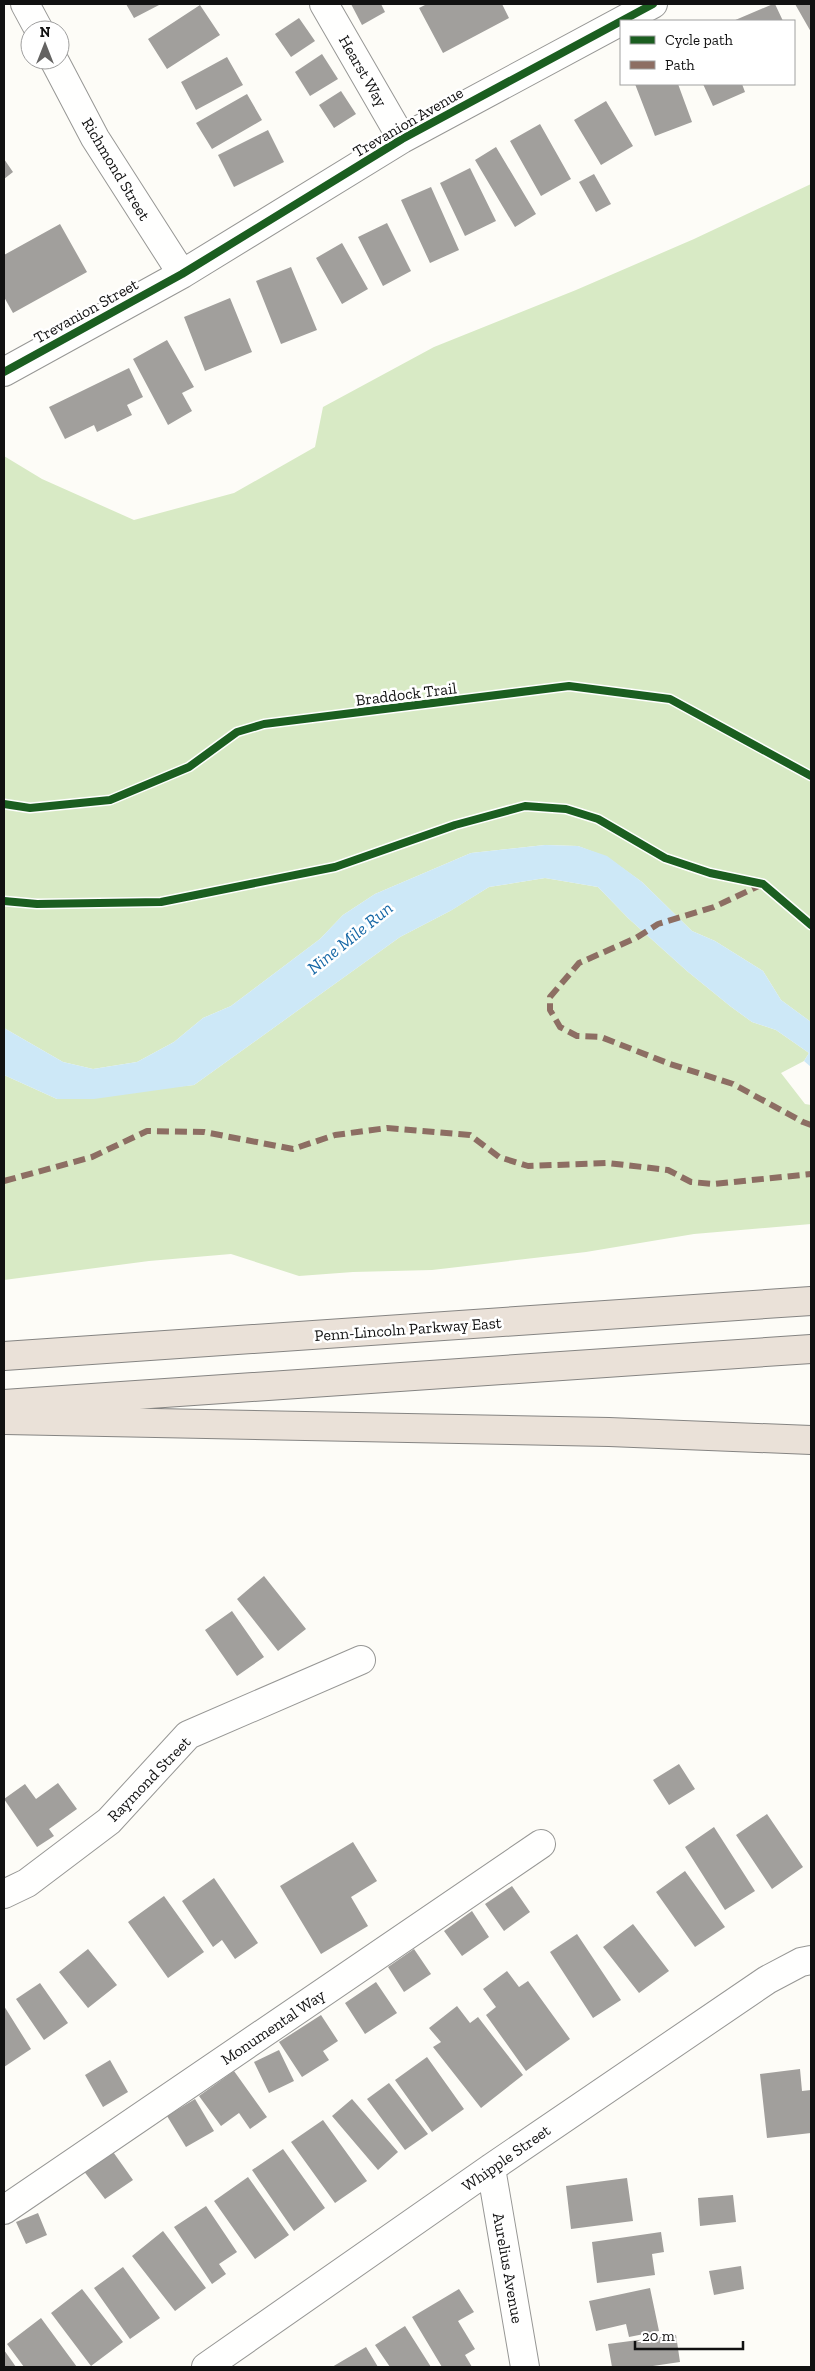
<svg xmlns="http://www.w3.org/2000/svg" width="815" height="2371" font-family="'Zilla Slab',serif">
<rect width="100%" height="100%" fill="#fdfcf7"/>
<!-- forest -->
<path fill="#d8eac5" d="M811 184V1022L781 1000 763 971 715 941 692 931 642 882 607 857 578 846 545 845 471 853 375 894 343 915 320 939 231 1006 203 1018 174 1042 137 1062 93 1069 63 1062 4 1028V456L42 479 134 520 234 493 315 447 323 407 434 347 576 290 694 239Z
M545 878 598 887 628 918 687 971 730 1006 752 1022 776 1030 809 1053 804 1061 781 1073 805 1104 811 1105V1224L694 1234 586 1252 432 1270 353 1272 299 1276 231 1254 149 1261 4 1280V1075L57 1099 194 1085 400 937 450 911 489 887Z"/>
<!-- water -->
<path fill="#cde8f7" d="M545 845 578 846 607 856 642 882 692 931 715 941 763 971 781 1000 811 1022V1067L804 1061 809 1053 776 1030 752 1022 730 1006 687 971 628 918 598 887 545 878 489 887 452 910 400 937 194 1085 94 1099H57L4 1075V1028L63 1062 93 1069 137 1062 174 1042 203 1018 231 1006 320 939 343 915 375 894 471 853Z"/>
<!-- building -->
<path fill="#a19f9c" d="M126 4H161L134 18Z
M351 4H381L385 12 362 25Z
M427 4H502L509 18 443 53 419 8Z
M773 4H775L783 21H733Z
M795 4H811V32Z
M200 5 220 35 167 69 148 39Z
M299 18 315 41 291 57 275 34Z
M322 54 338 79 310 96 295 72Z
M227 57 243 85 196 110 181 82Z
M635 84H678L692 122 655 136Z
M703 84H742L745 92 713 106Z
M341 91 356 114 334 128 319 105Z
M247 94 262 120 212 149 196 123Z
M606 101 633 146 601 165 574 120Z
M540 124 571 179 541 196 510 141Z
M268 130 284 162 234 187 218 155Z
M496 147 536 214 515 227 475 160Z
M4 159 13 172 4 179Z
M470 168 496 221 465 236 440 183Z
M594 174 611 204 596 212 579 182Z
M431 187 459 250 430 263 401 200Z
M387 223 411 271 383 286 358 237Z
M60 224 87 272 13 313 4 297V255Z
M342 243 368 289 342 304 316 258Z
M291 267 317 330 281 344 256 281Z
M230 298 252 352 205 371 184 317Z
M167 340 194 387 182 393 192 411 168 425 133 359Z
M129 368 143 397 127 405 132 415 97 432 94 425 65 439 49 407Z
M264 1576 306 1629 278 1651 237 1599Z
M232 1611 264 1657 237 1676 205 1630Z
M679 1764 695 1789 669 1805 653 1780Z
M58 1783 77 1809 49 1829 54 1836 37 1847 4 1799 25 1784 36 1799Z
M767 1814 803 1867 772 1889 736 1835Z
M714 1827 755 1891 725 1910 685 1847Z
M353 1842 377 1881 351 1897 368 1926 321 1954 280 1886Z
M685 1871 725 1927 695 1947 656 1892Z
M214 1878 258 1943 235 1959 222 1940 213 1947 182 1901Z
M512 1886 530 1912 504 1931 485 1904Z
M164 1896 204 1952 168 1978 128 1922Z
M472 1911 489 1937 462 1956 444 1931Z
M633 1924 669 1971 639 1993 603 1947Z
M577 1934 621 2000 593 2018 550 1952Z
M88 1949 117 1985 88 2008 59 1972Z
M414 1949 431 1974 404 1992 388 1967Z
M507 1971 519 1987 528 1981 570 2039 526 2071 486 2015 496 2007 483 1989Z
M376 1982 397 2013 365 2034 345 2003Z
M40 1983 68 2023 44 2040 16 1999Z
M4 2006 31 2049 4 2067Z
M457 2006 470 2023 478 2017 523 2075 481 2108 433 2047 441 2042 429 2028Z
M321 2015 338 2041 323 2051 329 2060 302 2077 279 2042Z
M279 2050 294 2081 269 2093 254 2062Z
M427 2057 464 2109 432 2132 395 2080Z
M110 2060 128 2092 103 2107 85 2075Z
M800 2069 802 2091 811 2090V2133L767 2138 760 2074Z
M234 2071 267 2117 250 2129 239 2113 221 2126 199 2096Z
M389 2083 428 2134 405 2150 367 2099Z
M195 2099 214 2131 186 2147 167 2116Z
M352 2099 398 2152 378 2170 332 2116Z
M323 2120 367 2181 335 2203 291 2142Z
M111 2149 133 2180 105 2199 83 2170Z
M283 2149 325 2208 294 2231 252 2170Z
M248 2177 289 2235 255 2259 214 2201Z
M627 2178 633 2221 571 2229 566 2186Z
M733 2195 736 2222 700 2226 698 2198Z
M206 2206 237 2252 219 2264 226 2274 212 2284 174 2227Z
M38 2213 47 2235 26 2244 16 2222Z
M163 2231 206 2288 175 2311 132 2256Z
M661 2232 664 2252 652 2254 655 2275 597 2283 592 2242Z
M741 2266 744 2289 714 2295 709 2271Z
M123 2267 160 2318 130 2339 94 2288Z
M650 2288 659 2331 629 2337 626 2324 596 2331 589 2301Z
M82 2289 123 2342 91 2366 51 2313Z
M459 2289 474 2312 458 2321 475 2349 465 2355 472 2367H442L412 2317Z
M41 2318 77 2367H24L7 2344Z
M405 2326 431 2367H390L375 2345Z
M676 2335 680 2362 646 2367H612L608 2344Z
M366 2347 378 2367H332Z
M4 2350 16 2367H4Z"/>
<g fill="none" stroke-linecap="round" stroke-linejoin="round">
<!-- minor casing -->
<g stroke="#979795" stroke-width="30">
<path id="minor" d="M25 4 39 30
M324 4 402 139
M54 60 95 138 182 274
M4 372 182 274 402 139 653 4
M4 1894 27 1883 109 1821 188 1735 361 1660
M491 2168 525 2367
M4 2210 541 1844
M206 2367 491 2168 767 1980 801 1962 811 1960"/>
</g>
<!-- highway casing -->
<g stroke="#858482" stroke-width="30">
<path id="highway" d="M4 1356 811 1301
M4 1404 811 1349
M5 1420 609 1432 811 1440"/>
</g>
<!-- minor -->
<use href="#minor" stroke="#fffffe" stroke-width="28"/>
<!-- highway -->
<use href="#highway" stroke="#eae1d8" stroke-width="28"/>
<!-- quiet -->
<path stroke="#8d6e63" stroke-width="6" stroke-dasharray="12 6" stroke-linecap="butt" d="M763 884 714 907 658 924 636 938 579 963 550 997V1010L560 1027 577 1036 601 1037 670 1064 733 1084 803 1122 811 1125
M4 1181 92 1157 147 1131 204 1132 293 1149 335 1135 387 1128 470 1135 499 1157 528 1166 608 1163 668 1170 691 1182 714 1184 811 1174"/>
<!-- cycleway casing -->
<g stroke="#fff" stroke-width="11">
<path id="cycleway" d="M4 372 182 274 402 139 653 4
M4 804 30 808 110 800 189 767 237 732 264 724 569 686 670 699 811 776
M4 901 37 904 161 902 335 867 455 825 525 806 566 809 598 819 665 858 710 873 763 884 811 925"/>
</g>
<!-- cycleway -->
<use href="#cycleway" stroke="#1b5e20" stroke-width="8"/>
</g>
<g text-anchor="middle" dominant-baseline="central" stroke-width="5" stroke-linejoin="round" paint-order="stroke">
<!-- street labels -->
<g font-size="16" fill="#111" stroke="#fff">
<text transform="translate(363 71) rotate(60)">Hearst Way</text>
<text transform="translate(408 122) rotate(-30)">Trevanion Avenue</text>
<text transform="translate(116 169) rotate(59)">Richmond Street</text>
<text transform="translate(86 311) rotate(-29)">Trevanion Street</text>
<text transform="translate(406 694) rotate(-7)">Braddock Trail</text>
<text transform="translate(408 1329) rotate(-4)">Penn-Lincoln Parkway East</text>
<text transform="translate(149 1779) rotate(-46)">Raymond Street</text>
<text transform="translate(273 2027) rotate(-34)">Monumental Way</text>
<text transform="translate(506 2158) rotate(-35)">Whipple Street</text>
<text transform="translate(508 2268) rotate(80)">Aurelius Avenue</text>
</g>
<!-- water labels -->
<g font-size="18" font-style="italic" fill="#1768a6" stroke="#fff">
<text transform="translate(350 938) rotate(-39)">Nine Mile Run</text>
</g>
</g>
<!-- border -->
<rect width="815" height="2371" fill="none" stroke="#111111" stroke-width="10"/>
<!-- legend -->
<rect x="620" y="20" width="175" height="65" fill="#ffffff" stroke="#a0a0a0"/>
<rect x="630" y="36" width="25" height="8" fill="#1b5e20" stroke="#a0a0a0"/>
<text x="665" y="45" font-size="15" fill="#111111">Cycle path</text>
<rect x="630" y="61" width="25" height="8" fill="#8d6e63" stroke="#a0a0a0"/>
<text x="665" y="70" font-size="15" fill="#111111">Path</text>
<!-- north arrow -->
<g transform="translate(45 45)"><circle r="24" fill="#ffffff" stroke="#a0a0a0"/>
<path d="M0-4L9 19L0 12L-9 19Z" fill="#646362"/>
<text y="-8" font-size="14" font-weight="bold" text-anchor="middle" fill="#111111">N</text>
</g>
<!-- scale -->
<path d="M635 2341v8h108v-8" fill="none" stroke="#111111" stroke-width="2.5"/>
<text x="642" y="2341" font-size="15" fill="#111111" stroke="#ffffff" stroke-width="4" paint-order="stroke">20 m</text>
</svg>
